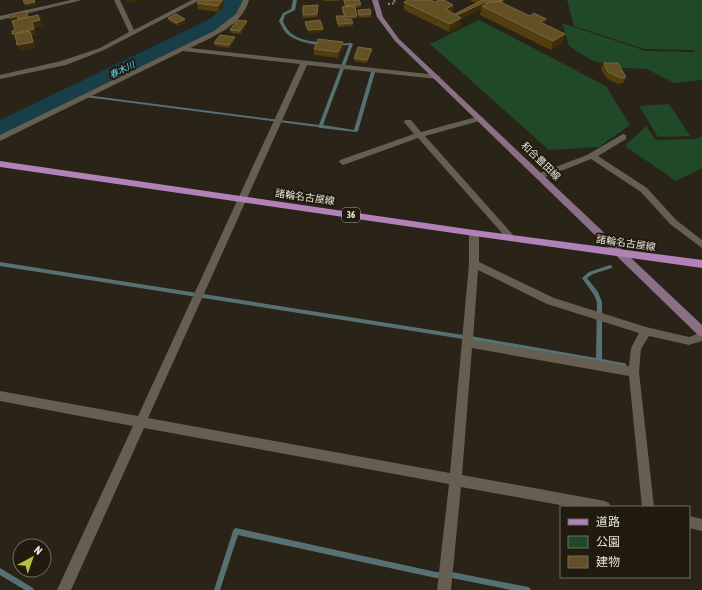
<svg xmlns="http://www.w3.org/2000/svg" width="702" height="590" font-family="'Asap Condensed','Noto Sans JP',sans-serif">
<rect width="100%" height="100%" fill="#2a2418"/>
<!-- green -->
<path fill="#204928" d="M567 0H702V80L674 83 647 69 625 68 593 61 569 46 562 23 646 51 694 52 695 50 644 49 574 26Z
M479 20 606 86 630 125 599 147 549 150 430 44Z
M669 104 690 136 658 137 639 106Z
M646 126 656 140 695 139 702 136V168L676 181 625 146Z"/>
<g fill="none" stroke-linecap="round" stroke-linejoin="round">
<!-- stream -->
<path fill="#567074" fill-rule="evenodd" d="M293 0H297L295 10 285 15 283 21C290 40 306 40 323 43V45C312 45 294 41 286 33 283 29 281 25 279 21L283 13 291 9Z
M351 43 353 44 323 125 354 130 371 72 374 71 375 72 358 131 356 132 321 128H320L318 127 70 95 68 94 70 93 319 125 349 45 336 46 334 45 336 44Z
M0 262 476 337 596 358 597 302 594 295 582 278 589 272 610 265 612 266V268L593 274 587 278 598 292 602 302V359L623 363H625L626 365 625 367H623L476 341 0 266Z
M236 528 436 572H452L528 587 530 588 531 590H511L452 578H436L238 535 220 590H214L233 531 234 529Z
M0 568 33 588 34 590H25L0 575Z"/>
<!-- river -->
<path fill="#183e48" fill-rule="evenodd" d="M224 0H244C242 17 235 19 222 28L9 135 0 138V120L208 20 223 8Z"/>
<!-- path -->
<path stroke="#918c82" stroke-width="2" stroke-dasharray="2 2" stroke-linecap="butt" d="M388 4 395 3 394 0"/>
<!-- street -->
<path fill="#655e51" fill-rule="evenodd" d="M71 0H82L0 20V16Z
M114 0H120L134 30 192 0H200L104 50 66 65 0 79V75L61 61 100 48 129 32Z
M243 0H249C242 26 212 37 190 48L437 75 441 77 437 79 307 65 148 418 450 473 469 264V233L474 230 479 233V262L554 298 646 327 689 337 702 332V341L689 345 649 336 641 349 639 372 654 507H642L629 376 472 348 462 475 605 501 609 503 611 507H571L461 487 451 590H437L449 484 144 428 71 590H57L133 426 0 401V391L138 416 300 64 183 51 0 141V135L214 31 236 14ZM478 270 547 304 639 333 631 348 629 366 473 340Z
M480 116 484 118 483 120 425 136 515 237 517 239 515 241H509L418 138 346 164 343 165 339 162 340 160 414 134 404 122 405 120H411L421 132Z
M623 134 626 135V139L598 156 647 188 676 220 702 240V248L670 224 641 192 591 159 543 178 540 179 536 176 537 174 587 155Z
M689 516 702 519V531L689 528Z"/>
<!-- secondary -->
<path fill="#8b7085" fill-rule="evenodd" d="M372 0H378L383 17 399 39 702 325V336L698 335 395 41 377 17Z"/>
<!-- primary -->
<path fill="#b181b8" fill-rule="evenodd" d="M0 161 474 230 702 260V268L474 236 0 167Z"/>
</g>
<!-- wall -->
<path fill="#533e0f" d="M323 0H339V1H323Z
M343 0H359L361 4V7L355 8 357 16V18L351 19 353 26 338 27 336 16 345 19 342 10V7H345Z
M469 0H504L503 3 530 16 546 19 545 24 563 42 551 50 480 15 481 9 461 19 460 26 449 32 404 10V2H435L453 5 452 13 455 14 476 3Z
M197 3 224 5 219 12 198 9Z
M318 5 317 17 303 18V6Z
M358 10 371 14V17L359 18 358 13Z
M168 18 186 22 178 26 169 21Z
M305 22 323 29V32L309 33 305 25Z
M247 24 241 34 231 33 230 30Z
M235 40 230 48 215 46 214 43Z
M343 42V48L338 58 314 55V49Z
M372 49 371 52 367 63 354 61V58Z
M604 63 626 77 623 83 618 84 606 78 601 69Z"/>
<!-- shaded-wall -->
<path fill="#3c2c0a" d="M34 0 36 5 26 7 25 4Z
M125 0H142L126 4Z
M223 0 224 5 219 12 218 6Z
M483 0 485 2 484 7 482 6 481 9 461 19 460 26 449 32 450 24 455 17Z
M453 5 452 13 446 9Z
M17 16 18 19 10 21 9 18Z
M185 19 186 22 178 26 177 23Z
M546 19 544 27 540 22Z
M40 20 43 26 34 28 37 35 32 36 36 47 20 51 17 45 32 36 15 40 12 34 32 22Z
M247 21V24L241 34 240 31Z
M323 29V32L309 33 308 30Z
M565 34 563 42 551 50 553 41Z
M235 37V40L230 48 229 45Z
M343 42V48L338 58V52Z
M372 49 371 52 367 63V60Z"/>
<!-- building -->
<path fill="#635025" stroke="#786742" d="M23 0H34L35 2 25 4Z
M200 0H223L218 6 197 3Z
M344 0H359L361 4 346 6Z
M408 0H430L435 2 439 0H444L453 5 446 9 461 18 450 24 404 2Z
M482 0H503L500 2 498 1 494 3 491 1 488 3 485 2 457 15 455 14Z
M491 1 494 3 498 1 530 16 534 13 546 19 540 22 565 34 553 41 482 6Z
M318 5 317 14 303 15V6Z
M355 6 357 16 345 17 342 7Z
M370 9 371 14 359 15 358 10Z
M26 11 28 17 18 19 17 16 9 18 8 15Z
M176 14 185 19 177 23 168 18Z
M38 15 40 20 32 22 34 29 12 34V31L15 30 12 21Z
M336 16H344V19H351L353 23 338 24Z
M237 20 247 21 240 31 230 30Z
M320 20 323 29 308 30 305 22Z
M30 31 33 42 17 45 15 34Z
M220 35 235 37 229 45 214 43Z
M318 39 343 42 338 52 314 49Z
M358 47 372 49 367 60 354 58Z
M604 63H618L626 77 621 78 608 72Z"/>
<g text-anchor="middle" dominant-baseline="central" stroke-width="4" stroke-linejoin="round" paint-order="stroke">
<!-- far-water labels -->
<g font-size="9" font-style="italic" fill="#60d9f9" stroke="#201a0f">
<text transform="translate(122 70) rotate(-26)">春木川</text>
</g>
<!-- shield labels -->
<rect fill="#201a0f" stroke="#aba79e" stroke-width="1" x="342" y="208" width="18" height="14" rx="3"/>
<g font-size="9" font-weight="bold" fill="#e7e3db">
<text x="351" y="215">36</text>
</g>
<!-- street labels -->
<g font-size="10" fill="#e7e3db" stroke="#201a0f">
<text transform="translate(541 161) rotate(44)">和合豊田線</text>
<text transform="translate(305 197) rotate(8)">諸輪名古屋線</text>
<text transform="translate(626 243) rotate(8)">諸輪名古屋線</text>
</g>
</g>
<!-- legend -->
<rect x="560" y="506" width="130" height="72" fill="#201a0f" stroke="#706a61"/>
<rect x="568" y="519" width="20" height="6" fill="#b181b8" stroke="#706a61"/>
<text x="596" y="526" font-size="12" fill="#e7e3db">道路</text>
<rect x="568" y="536" width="20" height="12" fill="#204928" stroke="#706a61"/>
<text x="596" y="546" font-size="12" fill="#e7e3db">公園</text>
<rect x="568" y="556" width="20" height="12" fill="#635025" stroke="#706a61"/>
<text x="596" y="566" font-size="12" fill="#e7e3db">建物</text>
<!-- north arrow -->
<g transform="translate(32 558) rotate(40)"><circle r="19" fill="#201a0f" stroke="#706a61"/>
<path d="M0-3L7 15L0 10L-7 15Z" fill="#bcbf43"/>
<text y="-6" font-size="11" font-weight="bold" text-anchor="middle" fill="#e7e3db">N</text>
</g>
</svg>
